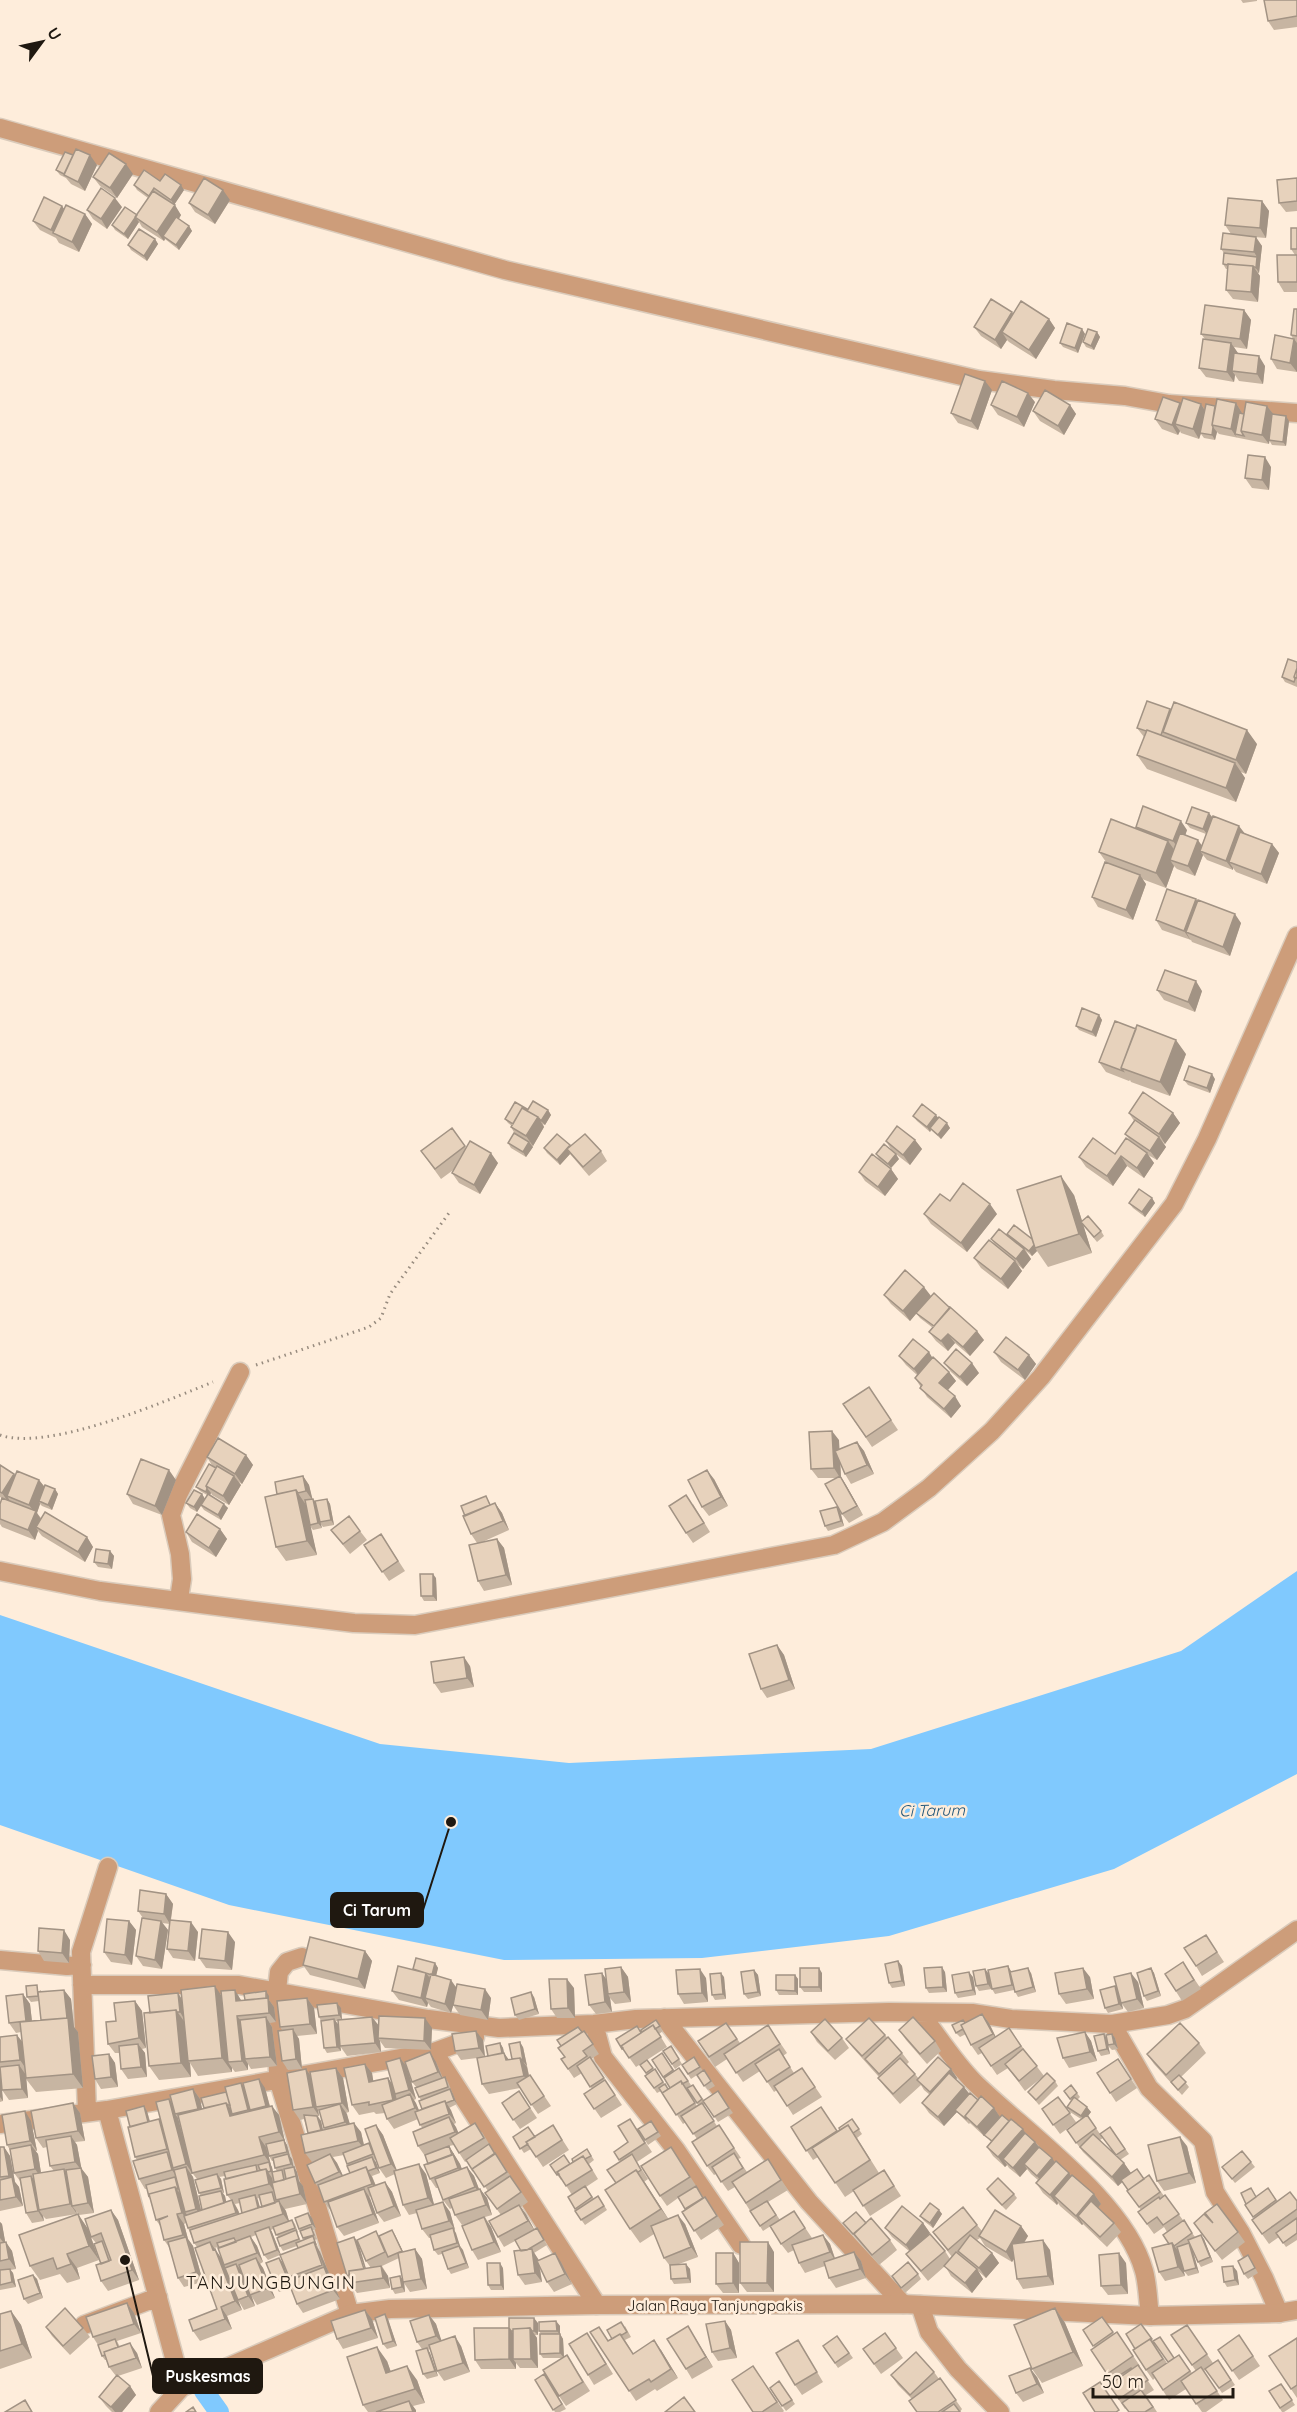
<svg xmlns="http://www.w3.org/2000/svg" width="1297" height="2412" font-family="Quicksand,sans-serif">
<rect width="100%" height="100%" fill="#feeddb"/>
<!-- water -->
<path fill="#80c9fe" d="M1297 1571V1774L1114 1869 889 1936 702 1958 504 1960 229 1905 0 1825V1615L380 1744 569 1763 871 1749 1181 1651Z"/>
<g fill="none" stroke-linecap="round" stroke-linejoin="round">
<!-- canal -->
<path stroke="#80c9fe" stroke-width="20" d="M204 2391 219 2412"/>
<!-- minor casing -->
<g stroke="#dacbbb" stroke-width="21">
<path id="minor" d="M0 128 505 270 979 380 1054 390 1125 396 1169 404 1297 413
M0 1571 100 1591 255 1611 354 1623 415 1625 834 1545 883 1522 929 1488 992 1431 1041 1377 1174 1204 1207 1139 1297 936
M179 1599 182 1579 180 1554 171 1515 178 1495 240 1372
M302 1957 287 1962 279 1972 277 1990 278 2079 350 2314
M0 1960 67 1966 82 1965
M82 1985H239L428 2019 499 2028 594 2024 636 2019 889 2012 972 2013 1011 2019 1112 2024 1168 2015 1185 2009 1297 1930
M920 2013C938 2036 954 2062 974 2082 1025 2132 1125 2201 1144 2271 1148 2285 1148 2302 1150 2316
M664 2018 809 2202 903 2304
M594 2024 603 2057 676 2150 741 2245
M1112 2024 1149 2088 1203 2141 1215 2192 1241 2233 1264 2278 1279 2313
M434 2052 597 2305
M107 2110 182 2387
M87 2111 81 1952 108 1867
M0 2124 107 2110 434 2052 475 2037
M920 2305 929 2332 958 2369 1000 2412
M84 2325 158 2297"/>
</g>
<!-- tertiary casing -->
<g stroke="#dacbbb" stroke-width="21">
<path id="tertiary" d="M159 2412 182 2387 350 2314 390 2309 597 2305 903 2304 1150 2316 1279 2313 1297 2310"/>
</g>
<!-- path -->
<path stroke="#988c7f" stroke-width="3" stroke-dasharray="1.5 4.5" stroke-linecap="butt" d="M256 1365 369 1327 381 1318 390 1294 449 1213
M0 1435C49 1452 165 1401 213 1382"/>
<!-- minor -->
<use href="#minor" stroke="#cd9d7a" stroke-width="18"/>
<!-- tertiary -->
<use href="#tertiary" stroke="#cd9d7a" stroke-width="18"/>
</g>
<!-- wall -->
<path fill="#c7b5a2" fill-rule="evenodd" d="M1241 0H1257V1L1243 3Z
M1297 0V27L1274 30 1268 21Z
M97 165 85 191 71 184 66 178 60 175 56 170Z
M133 174 117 198 100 186 93 177Z
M1297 178V211L1286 212 1279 203Z
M160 181 184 190 174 205 157 193 181 215 179 219 189 226 192 231 179 250 165 239 164 241 142 227 139 222 128 239 115 230 112 225 137 215 148 198 137 190 134 185Z
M230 200 215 224 195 212 189 203Z
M1262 201 1269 211 1266 238 1254 237 1262 246 1259 273H1258L1260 276 1258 302 1233 299 1226 290 1228 269H1226L1223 264 1224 253 1221 249 1231 234 1225 225Z
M62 206 64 209 85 214 92 224 79 252 59 243 56 238 40 230 33 221Z
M122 207 107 229 93 219 87 210Z
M1297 228V292H1284L1278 282 1295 255 1291 249Z
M155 239 158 244 147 261 131 250 128 245Z
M1297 309V372L1277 369 1271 359 1293 339 1291 335Z
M1244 310 1251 320 1247 349 1234 347 1238 354 1265 366 1263 384 1239 381 1235 375 1234 382 1206 377 1199 368 1205 339 1201 334Z
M1013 314 1049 319 1055 328 1036 359 1009 342 1007 340 1001 349 981 336 974 327Z
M1082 329 1085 334 1078 353 1063 347 1060 343Z
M1097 332 1100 337 1094 350 1086 347 1083 342Z
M992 390 978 430 958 423 951 413Z
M1035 402 1024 427 998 415 991 405Z
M1236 403 1242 413V414H1244L1267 406 1273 414 1289 421 1286 446 1272 445 1269 440V444L1219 434 1217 432 1215 440 1204 438 1201 434 1199 439 1181 433 1180 431 1178 435 1162 429 1155 419 1181 404H1201L1205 410 1215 406Z
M1070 405 1076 414 1064 435 1040 421 1033 411Z
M1271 467 1269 490 1252 488 1245 478Z
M1297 662V687L1285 682 1282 677Z
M1137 728 1257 744 1246 774 1241 772 1245 778 1236 802 1147 769 1137 755 1144 737Z
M1212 818 1244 833 1272 844 1279 853 1267 884 1236 872 1233 868V870L1207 860 1203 855 1195 876 1177 869 1174 866 1166 888 1142 879 1146 884 1133 920 1098 907 1092 897 1106 862 1099 852 1137 829 1136 827 1187 830 1185 835 1202 845 1206 834 1190 828 1186 823Z
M1196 899 1197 902 1241 923 1230 956 1192 942 1191 940 1162 930 1156 920Z
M1157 990 1202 991 1195 1012 1164 1000Z
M1099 1015 1102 1020 1096 1037 1079 1030 1076 1026Z
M1186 1054 1170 1096 1131 1082 1130 1080 1129 1081 1106 1072 1099 1062Z
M1215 1079 1210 1093 1188 1085 1184 1080Z
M527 1109 528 1110H548L551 1115 545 1125 543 1124 544 1127 533 1146 531 1145 533 1147 526 1157 511 1148 508 1143 515 1134 511 1127 512 1126 508 1123 505 1119Z
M1129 1113H1173L1180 1123 1165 1144 1162 1141 1166 1147 1157 1160 1148 1155 1154 1163 1144 1178 1127 1166 1113 1186 1086 1167 1079 1157 1115 1154 1131 1142 1125 1134 1134 1121Z
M913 1116 938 1118 950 1128 941 1139 931 1130 930 1132 917 1121Z
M452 1128 466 1148 498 1163 480 1194 459 1183 452 1173 456 1168 441 1179 421 1151Z
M915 1140 922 1149 910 1165 892 1151 886 1141Z
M571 1146 601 1151 607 1161 589 1176 570 1154 560 1165 547 1153 544 1148Z
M876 1154 899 1159 891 1168 879 1159Z
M891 1169 898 1179 885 1196 865 1181 859 1172Z
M1074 1195 1082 1221 1101 1231 1104 1236 1097 1242 1083 1225 1092 1253 1048 1267 1037 1251 1032 1256 1026 1251 1031 1259 1023 1269 1018 1265 1022 1271 1008 1289 981 1268 974 1258 995 1245 991 1239 1009 1237 1007 1234 1032 1239Z
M1152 1198 1155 1203 1145 1217 1133 1208 1129 1203Z
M924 1214H997L967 1252 931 1224Z
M884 1295 931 1296 910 1321 891 1304Z
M916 1313 984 1340 970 1356 955 1343 948 1351 936 1341 929 1332 933 1328 920 1318Z
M994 1352 1029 1355 1036 1364 1025 1380 1001 1362Z
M899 1356 932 1358 949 1372 956 1381 948 1390 961 1406 951 1418 927 1397 915 1378 917 1375 906 1365Z
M944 1363 979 1373 967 1386 951 1372Z
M869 1387 898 1430 872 1447 843 1404Z
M839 1440V1449L857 1442 864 1451 874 1474 851 1484 845 1474 840 1463 841 1477 846 1485 863 1515 849 1523 842 1514 836 1478H818L811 1469Z
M246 1455 253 1465 242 1484 238 1482 241 1485 229 1505 212 1495 211 1493 210 1495 228 1508 221 1520 204 1510 201 1506 197 1512 190 1508 186 1503 202 1494 205 1499 207 1495 200 1491 196 1487 213 1467 207 1457Z
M0 1465 15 1475 39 1480 44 1486 55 1489 58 1494 52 1510 42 1506 40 1504 37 1513 41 1518 87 1537 93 1547 85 1562 42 1536 38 1531 35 1540 2 1527 0 1524V1504L2 1498 0 1497Z
M303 1476 309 1485 312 1499 316 1503 327 1499 330 1504 334 1525 323 1527 320 1523 322 1528 313 1530 310 1526 317 1555 286 1561 276 1547 277 1494Z
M714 1479 728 1506 709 1516 702 1507Z
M176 1480 162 1515 133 1504 127 1494Z
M486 1496 491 1505 495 1503 502 1513 509 1530 480 1543 497 1539 504 1548 512 1585 484 1591 478 1581 477 1543 471 1534 465 1516Z
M693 1504 710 1532 693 1543 686 1533Z
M837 1507 840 1511 844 1526 828 1531 825 1526Z
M220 1529 227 1539 216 1557 192 1542 186 1532Z
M331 1530 360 1531 367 1540 350 1554Z
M381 1534 405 1571 389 1581 364 1545Z
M110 1551 114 1556 112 1569 98 1567 94 1562Z
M436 1578 437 1601H424L421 1596Z
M777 1645 784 1655 795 1689 767 1698 761 1689Z
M470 1666 474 1687 441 1693 434 1683Z
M166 1894 173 1904 171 1920 198 1932 195 1961 173 1958 167 1949 170 1924 162 1923 168 1930 162 1969 143 1966 136 1956 143 1918 138 1911Z
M129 1921 136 1930 132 1965 111 1962 104 1952Z
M1206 1935 1224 1962 1202 1976 1196 1966Z
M70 1940 69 1963 44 1961 38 1951Z
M235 1942 232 1970 206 1968 199 1958Z
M365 1951 372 1961 365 1989 310 1975 303 1965Z
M898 1961 902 1966 905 1986 892 1988 889 1983Z
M1183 1962 1201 1989 1182 2001 1165 1974Z
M435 1963 438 1968 436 1976 456 1987 491 1998 488 2020 460 2015 453 2005 451 2013 431 2007 428 2003 427 2007 399 2000 392 1991 413 1969Z
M1008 1966 1011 1972 1031 1973 1036 1992 1018 1997 1014 1990 995 1994 992 1989 979 1991 976 1986 988 1973Z
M621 1967 628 1977 631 2002 615 2004 610 1998 612 2012 596 2014 589 2005 602 1973 606 1979Z
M1151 1968 1154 1973 1161 1996 1147 2001 1144 1996Z
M754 1970 758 1975 761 1996 748 1999 744 1994Z
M945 1972 947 1992 929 1993 926 1988Z
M822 1973V1992H804L800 1987Z
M795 1975 798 1979V1995H779L776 1990Z
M724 1977 726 1999 715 2000 712 1995Z
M973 1977 976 1995 958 1998 955 1993Z
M1090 1977 1094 1999 1066 2004 1059 1994Z
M706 1978 708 2002 684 2004 678 1994Z
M1138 1982 1144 2008 1128 2012 1122 2004 1123 2009 1108 2013 1105 2008 1118 1990Z
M574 1988 575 2018H557L551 2009Z
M41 1990V1992L64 1990 71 1999 74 2027 78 2032 83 2088 36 2092 26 2079 28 2098 9 2100 2 2090 1 2085 3 2101 0 2102V2076L1 2067 0 2066V2037L22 2041 21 2032 16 2033 9 2023 23 1994 30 2004 32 2021 41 2020 39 2001 31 2002 27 1997Z
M178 1993 182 1999 221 1995 241 2000 269 1996V2000L274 2007 276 2022 270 2023 272 2027 277 2066 251 2069 248 2064V2070L235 2072 232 2068V2072L198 2076 190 2063 191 2077 159 2080 149 2066 150 2013Z
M534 1997 539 2014 519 2020 515 2015Z
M307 1998 314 2008 317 2034 297 2036 299 2039 302 2069 288 2070 282 2061V2030L280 2027Z
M135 2001 142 2011 146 2048 142 2049 145 2053 147 2077 128 2079 121 2069 120 2053H115L108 2044 116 2021Z
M341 2008 342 2020 372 2017 379 2026 432 2028 431 2050 385 2048 380 2041 381 2052 347 2056 340 2046 338 2021H336L341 2051 327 2053 324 2048 321 2021 319 2017Z
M982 2014 989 2023 996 2037 1009 2028 1026 2052 1044 2076 1025 2091 1008 2068 997 2075 982 2053 978 2055 971 2045 966 2034 960 2037 956 2033 965 2023Z
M656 2020 663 2031 659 2034 667 2047 636 2067 616 2039 641 2033Z
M726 2023 740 2043 768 2025 787 2053 783 2056 794 2073 802 2068 822 2097 793 2115 777 2090 774 2092 760 2071 743 2082 727 2059 715 2067 698 2041Z
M899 2030 935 2041 941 2051 927 2064 906 2040Z
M584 2031 599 2054 591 2059 622 2105 601 2118 584 2094 592 2089 582 2073 574 2078 561 2059 565 2057 581 2032Z
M811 2032 842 2038 849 2048 835 2060 817 2042Z
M1085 2032 1091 2041 1097 2061 1069 2068 1063 2058Z
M1112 2034 1115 2038 1118 2049 1112 2050 1108 2046 1110 2054 1101 2056 1098 2051 1106 2038Z
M885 2035 902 2053 909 2062 907 2064 919 2079 951 2069 957 2078 956 2080 969 2093 978 2100 994 2108 1000 2117 1009 2121 1026 2133 1055 2162 1094 2194 1101 2204 1098 2207 1114 2223 1121 2232 1107 2247 1083 2224 1082 2225 1060 2206 1058 2203 1057 2205 1043 2193 1036 2183 1039 2181 1031 2174 1027 2169 1020 2177 1009 2168 1007 2165 1005 2167 993 2156 987 2147 991 2142 985 2135 984 2136 970 2123 969 2124 957 2112 944 2126 929 2113 922 2103 930 2095 924 2090 921 2085 900 2104 885 2087 878 2078 879 2077 853 2048 846 2039Z
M483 2040 485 2056H488L500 2043 503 2048 504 2053 509 2060 512 2059 523 2047 529 2075H530L551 2106 538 2114 520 2088 489 2094 482 2084 477 2058 461 2060 455 2051Z
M1199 2043 1206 2053 1181 2077 1189 2087 1182 2095 1154 2064 1147 2054Z
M671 2046 682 2064 675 2069 663 2051Z
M662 2053 675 2071 679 2068 691 2085 686 2089 697 2106 698 2105 687 2088 693 2085 704 2100 718 2091 733 2113 718 2122 706 2104 703 2105 717 2126 719 2125 741 2158 738 2159 747 2172 768 2159 788 2190 768 2202 780 2220 763 2231 735 2187 728 2191 716 2174 714 2175 707 2166 697 2139 686 2122 683 2124 661 2091 657 2093 645 2076 647 2075 640 2065 647 2060 654 2070 655 2069 668 2089 670 2088 652 2060Z
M109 2054 115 2063 118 2087 101 2089 95 2079Z
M694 2057 703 2071 691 2079 682 2065Z
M400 2058 407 2067 436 2062 443 2078 445 2077 448 2082 457 2104 449 2108 456 2123 454 2124 458 2133 482 2132 491 2147 528 2202 521 2207 534 2229 537 2228 547 2245 534 2253 539 2260 561 2262 572 2284 554 2292 547 2282 540 2267 542 2282 525 2285 518 2275 521 2251 515 2241 504 2247 498 2237 501 2215 485 2193 488 2191 467 2161 465 2162 454 2145 449 2146 460 2164 462 2169 467 2167 474 2176 479 2189H480L487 2198 492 2215 485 2217 491 2227 501 2252 478 2260 472 2250 480 2219 462 2225 455 2215 452 2208 450 2209 443 2200 438 2188H436L430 2179 428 2164 425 2156 418 2146 422 2128 418 2119 394 2129 387 2119 385 2113 376 2114 374 2112 359 2115 352 2105 365 2064 372 2073 373 2081 388 2078 393 2085ZM407 2068 412 2082 417 2088 419 2097 421 2100 422 2109 419 2110 414 2100 416 2099Z
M1118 2059 1137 2088 1116 2102 1097 2073Z
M336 2068 343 2078 349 2112 346 2113 350 2124 361 2132 364 2145 369 2143 376 2125 383 2135 396 2170 426 2174 434 2205 443 2202 450 2212 455 2230 454 2231 469 2268 451 2274 448 2269 442 2254 438 2255 434 2250 431 2238H429L422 2229 417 2213 409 2215 403 2205 395 2174 386 2178 379 2168 376 2159 374 2160 380 2173 372 2176 376 2186 385 2182 392 2192 401 2216 384 2222 377 2213 371 2196 369 2197 379 2223 344 2236 337 2227 331 2211 324 2202 318 2187 315 2183 312 2162 305 2153 308 2133 304 2119 300 2120 293 2110 306 2069 311 2076ZM318 2110 320 2112 325 2129 323 2130 321 2121 318 2116H319ZM344 2155 348 2166 350 2173 343 2176 337 2163 333 2157Z
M704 2070 715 2086 708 2090 697 2075Z
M1055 2081 1058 2086 1039 2105 1028 2092Z
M245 2088H265L270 2106 279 2115 285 2142 287 2145 294 2167 297 2172 299 2181 303 2186 307 2204 285 2209 289 2221 292 2220 295 2224 298 2232 297 2233 301 2241 304 2240 299 2229 308 2213 312 2218 316 2229 313 2230 317 2239 315 2240 340 2299 303 2313 297 2304 291 2288 279 2292 276 2287 279 2258 283 2263 289 2280 291 2279 280 2255 268 2260 264 2255 256 2235 251 2237 257 2246 263 2262 260 2264 263 2268 275 2298 257 2305 252 2297 255 2306 244 2310 238 2300 235 2294 242 2310 227 2316 232 2329 200 2341 193 2331 217 2309 197 2247 194 2243 186 2223 184 2224 188 2239 193 2246 203 2282 184 2287 178 2278 169 2247 164 2240 161 2227 156 2220 147 2189H145L139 2179 137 2160 135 2157 130 2127 144 2106 147 2111 150 2121 162 2123 169 2099 173 2104 193 2089 200 2099 202 2109ZM178 2118 180 2120 186 2149ZM266 2147 269 2156 272 2161H273L275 2168 277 2171 273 2172ZM191 2174H193L197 2179 199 2193 201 2196V2210L193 2177ZM225 2176 227 2195 231 2200 226 2202 225 2196 223 2193H224L221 2179 219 2177ZM259 2198 262 2207H260L257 2199ZM240 2203 242 2213 240 2214 235 2204ZM273 2229 278 2237 280 2246 283 2251 297 2246 298 2248 281 2255 271 2230ZM219 2247V2248L221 2258 214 2248Z
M519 2091 537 2118 520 2129 502 2103Z
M1064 2091 1077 2093 1080 2097 1077 2100 1091 2112 1088 2116 1100 2134 1110 2127 1129 2154 1120 2160 1124 2163 1131 2173 1144 2179 1149 2175 1164 2196 1165 2195 1195 2237 1204 2239 1213 2262 1201 2267 1198 2262 1193 2252 1199 2273 1188 2276 1184 2271 1178 2250 1177 2251 1185 2276 1165 2281 1159 2272 1169 2244 1167 2232 1164 2227 1154 2234 1138 2212 1141 2210 1127 2191 1128 2190 1123 2182 1118 2186 1083 2152 1067 2130 1075 2123 1060 2134 1042 2109 1058 2097 1076 2122 1081 2119 1070 2112 1067 2107 1071 2101ZM1103 2138 1116 2156 1100 2140Z
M73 2103 80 2113 85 2141 75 2142 77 2145 81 2168 88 2177 94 2213 79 2215 76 2211 77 2214 46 2219 43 2216 44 2221 32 2223 26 2213 20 2181 14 2173 10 2150 7 2145 31 2121 37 2151H35L38 2154 41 2173 54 2171 50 2166 47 2147 43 2148 36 2138Z
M630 2119 652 2152 637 2162 648 2179 644 2182 668 2219 685 2224 698 2257 679 2264 690 2269 691 2283 674 2284 671 2279 670 2266 664 2258 654 2234 640 2243 630 2229 620 2161 614 2152 628 2142Z
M852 2119 862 2134 857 2138 879 2173 884 2170 901 2196 870 2216 854 2191 845 2197 818 2157 813 2160 791 2127 837 2131Z
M651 2121 661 2136 648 2145 638 2129Z
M553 2125 569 2150 543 2167 531 2149 524 2153 513 2137H535Z
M1187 2146 1196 2183 1164 2191 1157 2181Z
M0 2147H4L10 2156 15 2182 19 2187 23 2206 0 2211Z
M671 2147 704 2198 705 2197 724 2225 701 2240 682 2212 686 2210 678 2198 667 2206 660 2196Z
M587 2149 594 2160 589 2164 598 2179 586 2187 594 2199 598 2196 607 2210 585 2225 575 2211 576 2210 568 2197 572 2195 562 2179 561 2180 550 2165 570 2164Z
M1251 2162 1255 2167 1235 2183 1222 2167Z
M1251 2188 1256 2197 1268 2188 1277 2201H1297V2240L1286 2247 1279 2237 1269 2244 1252 2220 1254 2218 1245 2205 1246 2204Z
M987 2189 1014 2194 1017 2198 1006 2210 990 2194Z
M111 2210 118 2220 139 2280 108 2291 101 2281V2264L96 2243 91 2237 99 2260 77 2268 80 2279 67 2283 60 2274 40 2280 30 2266 78 2214 88 2229Z
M939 2210 942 2214 933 2228 924 2221 920 2216Z
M794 2211 812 2238 809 2240 823 2235 830 2244 835 2258 854 2252 861 2261 866 2278 836 2288 829 2278 825 2266 805 2273 799 2263 794 2250 788 2253 781 2244Z
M1211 2221 1238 2232 1245 2242 1222 2260 1200 2232Z
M0 2222 2 2224 5 2242 12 2251 16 2269 10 2270 13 2273 16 2287 0 2290Z
M843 2223H866L890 2240 897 2250 879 2265Z
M923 2223 930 2233 927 2236 945 2251 950 2259 952 2257 933 2232 977 2225 982 2231 1021 2226 1028 2236 1024 2243 1050 2250 1054 2285 1023 2289 1017 2279 1014 2259 1012 2262 985 2246 980 2238 977 2240 992 2253 999 2263 986 2278 978 2271 983 2279 972 2293 951 2276 945 2266 928 2281 913 2263 906 2254 909 2251 892 2237 885 2228Z
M392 2230 395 2235 403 2252 415 2249 422 2259 427 2289 410 2292 404 2283 405 2292 395 2294 392 2289 400 2276 403 2280 399 2258 382 2266 388 2276 390 2288 357 2293 350 2283V2280L347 2276 371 2268 366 2261 379 2236Z
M774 2252V2292H747L740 2283Z
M733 2253 739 2263V2293H723L716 2284Z
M1248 2255 1258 2273 1248 2279 1244 2274Z
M1126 2263 1128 2294 1108 2295 1101 2286Z
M503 2268 504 2290H491L488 2285Z
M1237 2271 1239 2285 1227 2287 1224 2282Z
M918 2274 921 2279 905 2293 892 2276Z
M33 2275 37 2279 43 2298 28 2304 24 2299Z
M127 2303 134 2313 141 2333 117 2341 120 2347 137 2353 142 2368 118 2376 130 2386 136 2395 122 2412H112L106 2406 99 2397 116 2376 109 2367 106 2360H105L102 2356 98 2345 93 2337Z
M1055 2308 1065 2323 1083 2366 1042 2383 1032 2369Z
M365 2310 372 2319 378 2338 343 2349 337 2339Z
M11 2311 21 2325 32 2358 0 2369V2314Z
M385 2314 388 2319 397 2346 387 2349 383 2344Z
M429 2315 436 2324 441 2341 461 2346 470 2372 444 2381 437 2371 430 2349 428 2350 430 2353 438 2376 427 2379 423 2374 422 2349 417 2342Z
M1102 2317 1114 2334 1117 2332 1140 2366H1138L1154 2390 1146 2395 1157 2412H1129L1126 2408 1125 2409 1109 2385 1111 2381 1091 2350 1095 2348 1083 2330Z
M556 2321 560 2326V2334L563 2339 564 2357 567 2355 590 2391 566 2406 559 2396 562 2358H543L540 2354 541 2334 539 2331Z
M725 2321 731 2330 737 2358 718 2361 712 2352Z
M538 2323V2335H535L537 2338 538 2368H520L516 2363V2369H481L475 2360 509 2328Z
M1141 2324 1167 2363 1179 2355 1192 2373 1196 2371 1171 2335 1187 2325 1213 2363 1218 2360 1235 2385 1222 2393 1206 2369 1204 2371 1223 2400 1206 2412H1202L1186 2389 1169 2400 1155 2378 1153 2380 1146 2370 1135 2349Z
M625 2326 631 2337 625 2340 633 2353 661 2350 678 2378 657 2391 655 2389 636 2401 590 2332 608 2341 612 2339Z
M46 2327 83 2328 90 2337 70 2355 52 2336Z
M885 2333 903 2358 881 2374 863 2349Z
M1239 2335 1260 2366 1239 2380 1218 2350Z
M694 2336 713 2367 692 2379 686 2369Z
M837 2336 853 2358 838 2368 823 2346Z
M1297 2338V2398L1291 2389Z
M594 2343 613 2374 594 2385 588 2375Z
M804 2350 823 2382 802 2395 795 2385Z
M387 2361 391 2372 417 2380 425 2403 413 2406 416 2412H368L363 2405Z
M753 2366 784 2411 783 2412H753Z
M934 2372 939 2379 940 2378 962 2409 960 2412H917L912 2399 898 2385 891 2375Z
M544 2374 566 2409 560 2412H555L535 2380Z
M1037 2377 1044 2393 1023 2402 1016 2393Z
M779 2381 795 2404 786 2411 770 2388Z
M1281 2384 1295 2405 1284 2412H1282L1269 2391Z"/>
<!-- shaded-wall -->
<path fill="#a29384" d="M90 155 97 165 85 191 78 182Z
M126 164 133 174 117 198 110 188Z
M181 185 184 190 174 205 171 200Z
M223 190 230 200 215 224 208 215Z
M115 198 122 207 107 229 101 219Z
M1262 201 1269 211 1266 238 1260 228Z
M175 205 181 215 166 238 163 236 165 239 164 241 157 232Z
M62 206 69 216 55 234 51 230Z
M85 214 92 224 79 252 72 242Z
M135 217 139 222 128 239 124 234Z
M189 226 192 231 179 250 176 245Z
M1256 237 1262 246 1259 273 1256 268 1257 257 1254 252Z
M155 239 158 244 147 261 144 256Z
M1253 266 1260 276 1258 302 1251 292Z
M1244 310 1251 320 1247 349 1240 339Z
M1012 312 1018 322 1002 332 1007 340 1001 349 995 340Z
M1049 319 1055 328 1036 359 1029 350Z
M1082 329 1085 334 1078 353 1075 348Z
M1097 332 1100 337 1094 350 1091 346Z
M1294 339 1297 343V372L1290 363Z
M1231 343 1238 353 1235 372 1232 371 1235 375 1234 382 1227 372Z
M1259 356 1265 366 1263 384 1257 374Z
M985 381 992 390 978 430 971 421Z
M1028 393 1035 402 1024 427 1017 417Z
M1180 403 1187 412 1175 424 1180 431 1178 435 1172 425Z
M1236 403 1242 413 1238 434H1235L1237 438 1231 429Z
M1201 404 1207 414 1199 439 1193 429Z
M1070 405 1076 414 1064 435 1058 426Z
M1267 406 1274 415 1269 444 1262 435Z
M1286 416 1289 421 1286 446 1283 442Z
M1213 427 1217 432 1215 440 1212 435Z
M1265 457 1271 467 1269 490 1262 480Z
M1247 730 1257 744 1246 774 1236 760Z
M1235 763 1245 778 1236 802 1226 788Z
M1209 813 1213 818 1207 834 1203 829Z
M1181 821 1187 830 1180 851 1173 841Z
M1239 826 1246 835 1229 862 1233 868V870L1226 861Z
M1198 840 1205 850 1200 851 1203 855 1195 876 1188 866Z
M1168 841 1178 855 1170 860 1174 866 1166 888 1156 873Z
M1272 844 1279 853 1267 884 1261 874Z
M1140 875 1146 884 1133 920 1126 910Z
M1196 899 1202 909 1186 932 1191 941 1184 931Z
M1235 914 1241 923 1230 956 1223 947Z
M1196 981 1202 991 1195 1012 1188 1002Z
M1099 1015 1102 1020 1096 1037 1092 1032Z
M1176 1040 1186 1054 1170 1096 1160 1082Z
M1212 1074 1215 1079 1210 1093 1207 1088Z
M548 1110 551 1115 545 1125 541 1121Z
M1173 1113 1180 1123 1165 1144 1159 1134Z
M936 1115 940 1120 930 1128 931 1130 930 1132 927 1127Z
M538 1117 544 1127 533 1146 526 1136Z
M947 1123 950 1128 941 1139 938 1135Z
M1159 1137 1166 1147 1157 1160 1150 1151Z
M915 1140 922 1149 910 1165 903 1155Z
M529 1142 533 1147 526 1157 523 1152Z
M570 1145 574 1150 567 1149 570 1154 560 1165 557 1160Z
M491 1153 498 1163 480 1194 474 1185Z
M1147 1153 1154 1163 1144 1178 1137 1168Z
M896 1154 899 1159 891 1168 888 1164Z
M1121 1156 1127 1166 1113 1186 1107 1176Z
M891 1169 898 1179 885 1196 878 1187Z
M1061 1176 1074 1195 1092 1253 1079 1234Z
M1152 1198 1155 1203 1145 1217 1142 1212Z
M990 1204 997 1214 967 1252 961 1243Z
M1036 1242 1035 1248 1037 1251 1032 1256 1029 1251Z
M1024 1249 1031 1259 1023 1269 1016 1259Z
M1015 1261 1022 1271 1008 1289 1001 1279Z
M924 1287 931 1296 910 1321 903 1311Z
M977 1331 984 1340 970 1356 963 1347Z
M948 1334 955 1343 948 1351 941 1341Z
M929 1352 935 1362 921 1379 914 1369Z
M1029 1355 1036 1364 1025 1380 1018 1370Z
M972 1363 979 1373 967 1386 960 1377Z
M949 1372 956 1381 946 1392 939 1383Z
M955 1396 961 1406 951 1418 944 1409Z
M832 1431 839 1440 841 1477 846 1485 863 1515 834 1468Z
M857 1442 864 1451 874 1474 867 1465Z
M246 1455 253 1465 242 1484 235 1474Z
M169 1470 176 1480 162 1515 155 1506Z
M707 1470 714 1479 728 1506 721 1497Z
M14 1474 21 1483 7 1496 10 1501 9 1503 2 1493Z
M234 1476 241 1485 229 1505 223 1496Z
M303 1476 309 1485 313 1501 306 1491Z
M39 1480 46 1489 39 1501 40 1504 37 1513 42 1521 36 1527 38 1531 35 1540 28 1530 35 1513 29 1505Z
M207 1488 211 1493 209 1497 206 1492Z
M55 1489 58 1494 52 1510 48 1505Z
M296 1490 306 1505 317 1555 307 1541Z
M202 1494 205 1499 197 1512 194 1507Z
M313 1499 316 1504 322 1528 318 1523Z
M327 1499 330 1504 334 1525 331 1520Z
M495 1503 502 1513 509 1530 503 1521Z
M224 1504 228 1508 221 1520 218 1515Z
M837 1507 840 1511 844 1526 841 1521Z
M220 1529 227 1539 216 1557 209 1548Z
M87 1537 93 1547 85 1562 78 1552Z
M497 1539 504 1548 512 1585 506 1575Z
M110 1551 114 1556 112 1569 108 1564Z
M433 1574 436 1578 437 1601 433 1596Z
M777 1645 784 1655 795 1689 789 1680Z
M464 1657 470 1666 474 1687 467 1678Z
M166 1894 173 1904 170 1924 164 1914Z
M129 1921 136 1930 132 1965 125 1955Z
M161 1921 168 1930 162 1969 155 1960Z
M191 1922 198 1932 195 1961 188 1951Z
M64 1930 70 1940 69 1963 62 1953Z
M228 1932 235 1942 232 1970 225 1961Z
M365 1951 372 1961 365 1989 358 1979Z
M898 1961 902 1966 905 1986 902 1981Z
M435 1963 438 1968 435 1980 432 1975Z
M1008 1966 1011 1971 1015 1989 1012 1985Z
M621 1967 628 1977 631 2002 624 1992Z
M942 1967 945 1972 947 1992 943 1987Z
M819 1968 822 1973V1992L819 1987Z
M1028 1968 1031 1973 1036 1992 1033 1987Z
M1083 1968 1090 1977 1094 1999 1087 1989Z
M1151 1968 1154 1973 1161 1996 1158 1991Z
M700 1969 706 1978 708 2002 702 1993Z
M985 1969 989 1974 991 1989 988 1984Z
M754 1970 758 1975 761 1996 758 1992Z
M969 1972 973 1977 976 1995 973 1990Z
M426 1973 433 1982 425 1998 428 2003 427 2007 421 1998Z
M602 1973 608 1982V1994L610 1998 612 2012 605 2002Z
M721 1973 724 1977 726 1999 723 1994Z
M1131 1973 1138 1982 1144 2008 1137 1999Z
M795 1975 798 1979V1995L795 1991Z
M567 1979 574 1988 575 2018 568 2008Z
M451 1980 458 1990 451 2013 445 2004Z
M215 1986 225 2001 228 2062 232 2068V2072L222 2058Z
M1115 1986 1119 1991 1123 2009 1119 2004Z
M485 1989 491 1998 488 2020 481 2010Z
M64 1990 71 1999 74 2027 78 2032 83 2088 73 2074Z
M235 1990 241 2000 242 2011 236 2001Z
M266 1991 269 1996V2000L274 2007 276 2022 269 2013Z
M531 1992 534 1997 539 2014 535 2009Z
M178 1993 184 2003 186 2022 180 2012Z
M23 1994 30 2004 33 2031 26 2022Z
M307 1998 314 2008 317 2034 310 2024Z
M135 2001 142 2011 146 2048 139 2038Z
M337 2003 341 2008 342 2020 339 2015Z
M176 2010 186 2024 188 2061 190 2063 191 2077 181 2063Z
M982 2014 989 2023 999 2044 993 2034Z
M237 2016 244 2025 245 2059 248 2064V2070L242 2061Z
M266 2017 272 2027 277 2066 270 2057Z
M372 2017 379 2026 378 2038 380 2041 381 2052 375 2043Z
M425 2018 432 2028 431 2050 424 2041Z
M334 2019 338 2024 341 2051 337 2047Z
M293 2029 299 2039 302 2069 296 2059Z
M476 2031 483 2040 485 2057 479 2048Z
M1085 2032 1091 2041 1097 2061 1090 2052Z
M1104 2034 1107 2039 1110 2054 1107 2049Z
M1112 2034 1115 2038 1118 2049 1114 2044Z
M17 2035 24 2044 27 2070 20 2060Z
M520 2042 523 2047 527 2066 523 2061Z
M500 2043 503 2048 504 2053 511 2063 512 2070 503 2058Z
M138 2044 145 2053 147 2077 141 2067Z
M430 2052 436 2062 444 2082 438 2072Z
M109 2054 115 2063 118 2087 111 2077Z
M400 2058 407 2067 416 2099 409 2090Z
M520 2058 527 2067 531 2086 524 2076Z
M365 2064 372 2073 375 2091 369 2082Z
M19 2065 26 2075 28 2098 22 2089Z
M336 2068 343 2078 349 2112 342 2103Z
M306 2069 313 2079 316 2107 318 2110 319 2116 313 2107Z
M951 2069 957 2078 937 2101 930 2092Z
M0 2076 1 2077 3 2101 0 2097Z
M388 2078 394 2087 399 2110 393 2100Z
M259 2079 265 2088 272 2115 266 2106Z
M241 2083 248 2092 250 2110 253 2114 255 2119 248 2110Z
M964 2087 971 2096 955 2110 957 2112 944 2126 938 2117Z
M193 2089 200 2099 204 2118 198 2109Z
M450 2089 453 2094 457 2104 454 2100Z
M410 2094 416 2103 422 2118 415 2108Z
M169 2099 176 2108 175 2114 178 2118 193 2174 186 2164Z
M445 2101 451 2110 456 2123 449 2114Z
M73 2103 80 2113 85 2141 78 2131Z
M226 2103 233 2112 232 2114 234 2116H230Z
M340 2104 347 2114 352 2132 345 2122Z
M144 2106 147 2111 152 2131 149 2126Z
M272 2106 279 2115 285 2142 279 2132Z
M1087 2107 1091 2112 1084 2121 1081 2116Z
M994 2108 1000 2117 984 2136 977 2127Z
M25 2111 31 2121 37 2151 30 2141Z
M317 2116 321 2121 325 2139 322 2134Z
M449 2117 456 2127 462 2141 455 2132Z
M159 2119 166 2129 173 2158 167 2149Z
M354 2123 361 2132 365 2150 358 2141Z
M376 2125 383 2135 398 2173 391 2164Z
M1023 2129 1029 2139 1003 2159 1007 2165 1005 2167 998 2157Z
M71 2136 77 2145 82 2171 75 2162Z
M259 2137 266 2147 271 2165 264 2155Z
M1180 2137 1187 2146 1196 2183 1189 2173Z
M284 2140 287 2145 290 2157 287 2152Z
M1035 2142 1042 2151 1024 2164 1027 2169 1020 2177 1013 2168Z
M31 2145 38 2154 42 2179 35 2169Z
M449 2146 460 2164 465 2178 458 2168Z
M4 2147 10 2156 15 2182 19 2187 23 2206 16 2197 13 2181 9 2176Z
M167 2152 173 2161V2168L177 2173 179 2180 172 2170Z
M288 2154 292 2159 294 2169 291 2164Z
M330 2154 337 2163 346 2182 339 2172Z
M372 2157 376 2162 380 2173 376 2168Z
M1052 2158 1059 2168 1044 2185 1037 2176Z
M269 2162 272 2167 274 2176 271 2171Z
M1124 2163 1131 2173 1118 2186 1112 2177Z
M419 2164 426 2174 435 2208 428 2198Z
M186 2167 193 2177 203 2218 196 2209Z
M294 2167 297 2172 299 2181 303 2186 307 2204 300 2194Z
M366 2167 372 2177 379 2193 372 2184Z
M467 2167 474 2176 482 2197 475 2187Z
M81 2168 88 2177 94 2213 88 2203Z
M64 2169 71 2178 72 2206 76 2211 77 2214 70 2204Z
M266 2169 272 2178 276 2194 269 2184Z
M636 2170 646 2184 671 2223 661 2209Z
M1069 2173 1076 2183 1054 2196 1058 2203 1057 2205 1050 2195Z
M217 2174 221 2179 224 2193 221 2188Z
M31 2176 38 2185 39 2210 43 2216 44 2221 38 2211Z
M385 2182 392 2192 401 2216 394 2206Z
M175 2187 182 2196 185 2212 187 2215 189 2222 182 2213Z
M364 2189 370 2198 379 2223 373 2214Z
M480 2189 487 2198 492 2215 486 2205Z
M221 2191 225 2196 228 2210 224 2205Z
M1094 2194 1101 2204 1085 2223 1078 2216 1083 2224 1082 2225 1076 2216Z
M255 2195 258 2200 262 2216 259 2211Z
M232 2200 238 2210 242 2222 236 2213Z
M279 2201 286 2211 290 2224 283 2214Z
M443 2202 450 2212 455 2230 449 2221Z
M519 2205 526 2214 535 2231 528 2221Z
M111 2210 118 2220 139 2280 132 2270Z
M939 2210 942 2214 933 2228 930 2223Z
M308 2213 312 2218 316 2229 312 2224Z
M78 2214 88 2229 99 2260 89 2246Z
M177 2214 184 2224 188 2239 193 2246 203 2282 196 2272 188 2242 183 2235Z
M678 2215 685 2224 698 2257 691 2247Z
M484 2217 491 2227 501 2252 494 2242Z
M0 2222 2 2224 6 2246 0 2238Z
M923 2223 930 2233 912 2254 906 2245Z
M1021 2226 1028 2236 1012 2262 1006 2252Z
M269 2227 272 2232 281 2255 277 2250Z
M453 2228 456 2233 460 2246 463 2250 469 2268 466 2263 460 2247 457 2243Z
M392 2230 395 2235 405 2256 402 2251Z
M823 2235 830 2244 836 2262 830 2252Z
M1201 2235 1204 2239 1213 2262 1210 2257Z
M250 2236 257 2246 263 2262 257 2253Z
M354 2237 358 2242 368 2275 365 2270Z
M1043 2240 1050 2250 1054 2285 1048 2276Z
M6 2242 12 2251 16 2269 9 2259Z
M210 2242 222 2259 242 2310 235 2301Z
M314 2242 320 2252 340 2299 333 2290Z
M768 2242 774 2252V2292L767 2283Z
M1172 2243 1179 2252 1185 2276 1178 2267Z
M1189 2243 1192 2248 1199 2273 1196 2268Z
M415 2249 422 2259 427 2289 421 2279Z
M532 2249 538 2259 542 2282 535 2273Z
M854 2252 861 2261 866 2278 860 2269Z
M555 2253 561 2262 572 2284 565 2274Z
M733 2253 739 2263V2293L733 2283Z
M992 2253 999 2263 986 2278 979 2268Z
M1119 2253 1126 2263 1128 2294 1121 2285Z
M67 2254 77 2268 80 2279 71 2264Z
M256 2258 263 2268 275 2298 268 2288Z
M279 2258 283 2263 292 2287 289 2282Z
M500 2263 503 2268 504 2290 501 2285Z
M236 2264 243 2273 255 2306 248 2296Z
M686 2264 690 2269 691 2283 688 2278Z
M381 2266 388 2276 390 2288 383 2278Z
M1233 2266 1237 2271 1239 2285 1235 2280Z
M10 2269 13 2273 16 2287 12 2282Z
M977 2269 983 2279 972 2293 965 2283Z
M33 2275 37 2279 43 2298 40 2293Z
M400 2276 404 2281 405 2292 402 2287Z
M127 2303 134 2313 141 2333 134 2324Z
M221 2307 227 2316 232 2329 225 2319Z
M1055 2308 1065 2323 1083 2366 1073 2352Z
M365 2310 372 2319 378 2338 371 2328Z
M11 2311 21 2325 32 2358 22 2344Z
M385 2314 388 2319 397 2346 393 2341Z
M429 2315 436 2324 443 2345 436 2336Z
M534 2318 538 2323V2335L534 2331Z
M556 2321 560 2326V2334L563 2339 564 2358 560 2353V2335L557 2331Z
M725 2321 731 2330 737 2358 730 2348Z
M688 2326 694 2336 713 2367 706 2357Z
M509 2328 516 2337 513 2359 516 2363V2369L509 2359Z
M530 2328 537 2338 538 2368 531 2359Z
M455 2336 461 2346 470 2372 463 2363Z
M654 2340 661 2350 678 2378 671 2369Z
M130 2343 137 2353 142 2368 136 2358Z
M377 2347 387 2361 396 2387 386 2373Z
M427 2348 430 2353 438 2376 435 2371Z
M407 2366 417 2380 425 2403 415 2389Z
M1030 2368 1037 2377 1044 2393 1037 2384Z
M130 2386 136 2395 122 2412H115L111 2407Z
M409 2401 416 2410V2412H413Z"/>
<!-- building -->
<path fill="#e7d2bc" stroke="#a29384" stroke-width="1.5" d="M1264 0H1297V16L1268 21Z
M76 149 90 155 78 182 64 175Z
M65 152 73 155 64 174 56 170Z
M109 153 126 164 110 188 93 177Z
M144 170 160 181 165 174 181 185 171 200 154 188 149 196 134 185Z
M204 178 223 190 208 215 189 203Z
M1297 178V201L1279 203 1277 180Z
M101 188 115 198 101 219 87 210Z
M153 191 175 205 157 232 135 217Z
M44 197 62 206 51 230 33 221Z
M1228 198 1262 201 1260 228 1225 225Z
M66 205 85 214 72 242 53 233Z
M125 207 137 215 124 234 112 225Z
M176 217 189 226 176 245 163 236Z
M1291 228H1297V249H1291Z
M139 229 155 239 144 256 128 245Z
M1223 233 1256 237 1254 252 1221 249Z
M1224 253 1257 257 1256 268 1253 266 1228 264V265L1223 264Z
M1277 255H1297V282H1278Z
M1228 264 1253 266 1251 292 1226 290Z
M991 299 1012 312 995 340 974 327Z
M1021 301 1049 319 1029 350 1002 332Z
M1205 305 1244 310 1240 339 1201 334Z
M1294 309H1297V336L1291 335Z
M1067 323 1082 329 1075 348 1060 343Z
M1088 329 1097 332 1091 346 1083 342Z
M1275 335 1294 339 1290 363 1271 359Z
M1203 339 1231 343 1227 372 1199 368Z
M1234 353 1259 356 1257 374 1232 371Z
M965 374 985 381 971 421 951 413Z
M1002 381 1028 393 1017 417 991 405Z
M1045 390 1070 405 1058 426 1033 411Z
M1163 397 1180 403 1172 425 1155 419Z
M1183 398 1201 404 1193 429 1175 424Z
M1217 399 1236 403 1231 429 1212 425Z
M1246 402 1267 406 1262 435 1241 431Z
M1206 404 1215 406 1212 425 1213 427 1212 435 1200 433Z
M1239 413 1244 414 1241 431 1244 436 1235 434Z
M1272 414 1286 416 1283 442 1269 440Z
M1248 455 1265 457 1262 480 1245 478Z
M1288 659 1297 662V668L1294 677 1295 679 1294 682 1282 677Z
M1297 668V678L1294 677Z
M1147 701 1170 709 1161 735 1147 730 1146 731 1137 728Z
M1174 702 1247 730 1236 760 1163 732Z
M1147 730 1235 763 1226 788 1137 755Z
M1143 806 1181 821 1173 841 1136 827Z
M1192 807 1209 813 1203 829 1186 823Z
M1213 816 1239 826 1226 861 1200 851Z
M1111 819 1168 841 1156 873 1099 852Z
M1240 832 1272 844 1261 874 1229 862Z
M1180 833 1198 840 1188 866 1170 860Z
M1105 862 1140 875 1126 910 1092 897Z
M1167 889 1196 899 1184 931 1156 920Z
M1198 900 1235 914 1223 947 1186 932Z
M1165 970 1196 981 1188 1002 1157 990Z
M1082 1008 1099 1015 1092 1032 1076 1026Z
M1115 1021 1136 1029 1121 1068 1123 1071 1099 1062Z
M1137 1025 1176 1040 1160 1082 1121 1068Z
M1189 1066 1212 1074 1207 1088 1184 1080Z
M1143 1092 1173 1113 1159 1134 1129 1113Z
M533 1101 548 1110 541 1121 538 1117 527 1111Z
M515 1102 527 1109 526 1110 522 1108 513 1124 505 1119Z
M922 1104 936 1115 927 1127 913 1116Z
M522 1108 538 1117 526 1136 511 1127Z
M939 1117 947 1123 938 1135 930 1128Z
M1135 1120 1159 1137 1150 1151 1125 1134Z
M897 1126 915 1140 903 1155 886 1141Z
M452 1128 465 1146 435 1169 421 1151Z
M514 1133 529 1142 523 1152 508 1143Z
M557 1134 570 1145 557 1160 544 1148Z
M585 1134 601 1151 583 1167 567 1149Z
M1093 1138 1115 1154 1126 1138 1147 1153 1137 1168 1121 1156 1107 1176 1079 1157Z
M470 1141 491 1153 474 1185 452 1173Z
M884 1144 896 1154 888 1164 876 1154Z
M872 1154 891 1169 878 1187 859 1172Z
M1061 1176 1079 1234 1035 1248 1017 1190Z
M963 1183 990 1204 961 1243 924 1214 940 1194 950 1201Z
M1139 1189 1152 1198 1142 1212 1129 1203Z
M1088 1216 1101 1231 1094 1237 1081 1222Z
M1014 1225 1032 1239 1034 1245 1029 1251 1007 1234Z
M999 1229 1024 1249 1016 1259 991 1239Z
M989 1240 1015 1261 1001 1279 974 1258Z
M905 1270 924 1287 903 1311 884 1295Z
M934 1293 950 1308 934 1326 916 1313Z
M950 1307 977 1331 963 1347 948 1334 941 1341 929 1332Z
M1006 1337 1029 1355 1018 1370 994 1352Z
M913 1339 929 1352 914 1369 899 1356Z
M956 1349 972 1363 960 1377 944 1363Z
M933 1357 949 1372 939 1383 955 1396 944 1409 920 1388 922 1385 915 1378Z
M869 1387 891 1420 866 1437 843 1404Z
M832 1431 834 1468 811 1469 809 1432Z
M218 1438 246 1455 235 1474 207 1457Z
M857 1442 867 1465 845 1474 835 1451Z
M141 1459 169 1470 155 1506 127 1494Z
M209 1464 216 1468 206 1486 207 1488 206 1492 196 1487Z
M0 1465 14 1474 2 1493 0 1492Z
M217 1466 234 1476 223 1496 206 1486Z
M707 1470 721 1497 702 1507 688 1480Z
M17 1471 39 1480 29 1505 7 1496Z
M303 1476 306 1491 298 1493 296 1490 277 1494 275 1482Z
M840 1476 857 1506 842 1514 825 1484Z
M45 1485 55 1489 48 1505 39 1501Z
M194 1490 202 1494 194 1507 186 1503Z
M296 1490 307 1541 276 1547 265 1497Z
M208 1494 224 1504 218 1515 201 1505Z
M686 1495 704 1523 686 1533 669 1506Z
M486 1496 490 1505 465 1516 461 1506Z
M2 1498 36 1511 28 1530 0 1519V1504Z
M313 1499 318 1523 310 1525 305 1500Z
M327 1499 331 1520 320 1522 315 1501Z
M495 1503 503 1521 471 1534 463 1516Z
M837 1507 841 1521 825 1526 820 1511Z
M45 1512 87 1537 78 1552 36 1527Z
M197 1514 220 1529 209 1548 186 1532Z
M349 1516 360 1531 343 1544 331 1530Z
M381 1534 398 1561 382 1572 364 1545Z
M497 1539 506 1575 478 1581 469 1545Z
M96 1549 110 1551 108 1564 94 1562Z
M420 1574H433V1596H421Z
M777 1645 789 1680 761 1689 749 1654Z
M464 1657 467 1678 434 1683 431 1662Z
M140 1890 166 1894 164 1914 138 1911Z
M142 1918 161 1921 155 1960 136 1956Z
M107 1919 129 1921 125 1955 104 1952Z
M170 1920 191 1922 188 1951 167 1949Z
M39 1928 64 1930 62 1953 38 1951Z
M202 1929 228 1932 225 1961 199 1958Z
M1206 1935 1217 1952 1196 1966 1184 1948Z
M310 1937 365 1951 358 1979 303 1965Z
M416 1958 435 1963 432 1975 413 1969Z
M898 1961 902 1981 889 1983 885 1964Z
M1183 1962 1194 1980 1176 1991 1165 1974Z
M398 1966 426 1973 421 1998 392 1991Z
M1008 1966 1012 1985 992 1989 988 1970Z
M621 1967 624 1992 608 1994 605 1969Z
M942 1967 943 1987 926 1988 924 1968Z
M800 1968H819V1987H800Z
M1028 1968 1033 1987 1015 1992 1010 1972Z
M1083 1968 1087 1989 1059 1994 1055 1973Z
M1151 1968 1158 1991 1144 1996 1137 1973Z
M700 1969 702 1993 678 1994 676 1970Z
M985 1969 988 1984 976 1986 973 1971Z
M754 1970 758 1992 744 1994 741 1972Z
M969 1972 973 1990 955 1993 952 1975Z
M602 1973 605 2002 589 2005 585 1975Z
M721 1973 723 1994 712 1995 710 1974Z
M1131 1973 1137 1999 1121 2003 1114 1977Z
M431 1974 451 1980 445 2004 425 1998Z
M776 1975H795V1991L776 1990Z
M549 1979H567L568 2008 551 2009Z
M457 1984 485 1989 481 2010 453 2005Z
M37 1985 38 1996 27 1997 26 1986Z
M215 1986 222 2058 188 2061 181 1990Z
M1115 1986 1119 2004 1105 2008 1100 1990Z
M64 1990 67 2018 41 2020 38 1992Z
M235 1990 236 2001 268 1998 269 2013 237 2016 242 2061 228 2062 221 1991Z
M266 1991V1998L245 2000 244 1994Z
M531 1992 535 2009 515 2015 511 1998Z
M178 1993 180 2012H177L176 2010 150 2013 148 1996Z
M23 1994 26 2021 9 2023 6 1996Z
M307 1998 310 2024 280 2027 277 2001Z
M135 2001 139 2038 108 2044 106 2022 116 2021 114 2003Z
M337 2003 339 2015 319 2017 317 2005Z
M176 2010 181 2063 149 2066 144 2013Z
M982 2014 993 2034 971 2045 961 2025Z
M379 2016 425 2018 424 2041 378 2038Z
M266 2017 270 2057 245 2059 240 2020Z
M372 2017 375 2043 340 2046 338 2020Z
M913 2017 935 2041 920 2054 899 2030Z
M68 2018 73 2074 26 2078 20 2022Z
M869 2018 885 2035 862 2056 846 2039Z
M334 2019 337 2047 324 2048 321 2021Z
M825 2019 842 2038 828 2051 811 2032Z
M656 2020 660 2026 655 2029 653 2025 642 2032 641 2030Z
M963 2020 965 2023 961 2025 963 2029 956 2033 952 2025Z
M726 2023 737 2039 709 2057 698 2041Z
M1180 2023 1199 2043 1166 2075 1147 2054Z
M653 2025 661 2037 629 2058 621 2046Z
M768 2025 780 2044 736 2073 724 2054Z
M637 2026 641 2033 621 2046 623 2048 622 2049 616 2039Z
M578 2027 582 2032 561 2046 557 2040Z
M1009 2028 1021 2046 991 2066 979 2048Z
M293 2029 296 2059 282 2061 278 2031Z
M476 2031 479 2048 455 2051 452 2034Z
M584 2031 593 2044 583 2051 587 2056 568 2069 561 2059 565 2057 558 2048Z
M1085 2032 1090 2052 1063 2058 1057 2038Z
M1104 2034 1107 2049 1098 2051 1094 2036Z
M1112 2034 1114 2044 1108 2045 1106 2035Z
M17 2035 20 2060 0 2062V2037Z
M888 2037 902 2053 879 2074 865 2059Z
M520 2042 523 2061 520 2058 512 2059 509 2044Z
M500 2043 502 2053 488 2056 486 2046Z
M138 2044 141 2067 121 2069 119 2046Z
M671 2046 679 2059 672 2064 663 2051Z
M779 2049 790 2067 767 2082 755 2064Z
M1023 2049 1037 2066 1019 2081 1005 2064Z
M430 2052 438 2072 412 2082 405 2062Z
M504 2053 506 2060 520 2058 524 2076 482 2084 477 2058Z
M662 2053 673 2070 663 2077 652 2060Z
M109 2054 111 2077 95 2079 92 2056Z
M590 2057 604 2078 590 2087 577 2066Z
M694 2057 700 2067 688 2074 682 2065Z
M938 2057 951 2069 930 2092 917 2080Z
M400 2058 409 2090 395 2094 386 2062Z
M900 2058 915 2074 893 2094 878 2078Z
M1118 2059 1131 2079 1110 2093 1097 2073Z
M647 2060 653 2068 646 2073 640 2065Z
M365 2064 369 2082 388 2078 393 2100 369 2105V2102L352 2105 344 2068Z
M19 2065 22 2089 2 2090 0 2067Z
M336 2068 342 2103 316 2107 310 2072Z
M679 2068 688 2081 682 2084 681 2081 670 2088 664 2078Z
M802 2068 815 2087 787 2106 774 2086Z
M306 2069 313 2107 293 2110 287 2073Z
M655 2069 663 2082 654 2088 645 2076Z
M704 2070 711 2081 704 2086 697 2075Z
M949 2073 964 2087 938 2117 922 2103Z
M1047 2073 1055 2081 1036 2100 1028 2092Z
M530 2075 544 2096 531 2105 517 2083Z
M1179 2075 1186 2082 1178 2090 1171 2082Z
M445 2077 448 2087 419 2097 415 2088Z
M259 2079 266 2106 250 2110 243 2083Z
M605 2080 615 2095 594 2109 584 2094Z
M681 2081 695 2103 676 2115 662 2093Z
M241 2083 248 2110 232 2114 225 2087Z
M665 2084 668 2089 662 2093 659 2088Z
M693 2085 702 2099 697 2103 687 2088Z
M1071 2085 1077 2093 1070 2099 1064 2091Z
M193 2089 198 2109 175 2114 170 2095Z
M450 2089 454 2100 446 2103 445 2101 422 2109 419 2101Z
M519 2091 530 2108 513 2120 502 2103Z
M718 2091 729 2108 714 2117 703 2101Z
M226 2092 230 2105H228L226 2103 204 2108 201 2098Z
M970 2093 978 2100 965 2116 966 2118V2119L955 2110Z
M410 2094 415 2108 387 2119 382 2105Z
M981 2096 994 2108 977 2127 965 2116Z
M1058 2097 1070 2113 1053 2125 1042 2109Z
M1074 2097 1087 2107 1081 2116 1067 2107Z
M169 2099 186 2164 173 2168 156 2102Z
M445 2101 449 2114 420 2125 415 2112Z
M73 2103 78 2131 36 2138 31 2111Z
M226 2103 230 2116 272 2106 279 2132 259 2137 264 2155 192 2173 178 2115Z
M702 2103 714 2121 693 2134 681 2116Z
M340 2104 345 2122 324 2128 319 2110Z
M144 2106 148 2122 130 2127 126 2111Z
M821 2107 837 2131 806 2151 791 2127Z
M25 2111 30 2141 7 2145 2 2115Z
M304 2115 317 2116 321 2130 308 2133Z
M1002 2115 1009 2121 992 2141 984 2135Z
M1087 2115 1096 2128 1076 2143 1067 2130Z
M449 2117 455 2132 418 2146 413 2132Z
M159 2119 167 2149 135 2157 128 2127Z
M630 2119 645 2143 619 2160 614 2152 628 2142 618 2126Z
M852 2119 859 2129 853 2133 848 2125 840 2130 839 2128Z
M1011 2119 1023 2129 998 2157 987 2147Z
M651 2121 658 2132 645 2140 638 2129Z
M354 2123 358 2141 305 2153 301 2135Z
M475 2123 484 2138 459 2153 450 2138Z
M376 2125 391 2164 379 2168 365 2129Z
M553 2125 562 2140 536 2157 526 2142Z
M719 2125 734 2148 707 2166 692 2142Z
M848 2125 870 2160 835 2183 812 2148Z
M528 2127 535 2137 526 2142 528 2144 520 2149 513 2137Z
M1110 2127 1125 2149 1116 2155 1100 2134Z
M1025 2133 1035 2142 1013 2168 1003 2159Z
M1093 2134 1124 2163 1112 2177 1080 2147Z
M71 2136 75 2162 50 2166 46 2140Z
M1180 2137 1189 2173 1157 2181 1148 2145Z
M284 2140 287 2152 269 2156 266 2144Z
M369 2143 373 2154 347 2164 343 2153Z
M489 2144 495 2154 472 2169 473 2171 466 2160Z
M31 2145 35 2169 14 2173 10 2149Z
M449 2146 452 2155 428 2164 425 2155Z
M0 2147H4L9 2176 0 2177Z
M671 2147 690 2177 660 2196 641 2166Z
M1039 2147 1052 2158 1037 2176 1024 2164Z
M587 2149 591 2156 585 2159 583 2156 573 2162 572 2159Z
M1242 2151 1251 2162 1232 2179 1222 2167Z
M167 2152 172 2170 139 2179 133 2161Z
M495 2153 507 2172 484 2187 472 2169Z
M734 2153 743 2168 721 2182 712 2167Z
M288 2154 291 2164 275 2168 273 2158Z
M330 2154 339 2172 315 2183 307 2165Z
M453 2154 458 2168 430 2179 424 2165Z
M632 2154 641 2170 638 2172 636 2170 616 2183 607 2170Z
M564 2155 570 2164 557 2172 559 2174 557 2175 550 2165Z
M583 2156 592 2170 566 2186 557 2172Z
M372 2157 376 2168 368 2171 366 2167 350 2173 347 2166Z
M768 2159 781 2180 746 2203 732 2182Z
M1056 2161 1069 2173 1050 2195 1036 2183Z
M269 2162 271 2171 268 2172 266 2169 260 2170 258 2165Z
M419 2164 428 2198 403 2205 394 2171Z
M256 2165 257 2171 226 2179 224 2172Z
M186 2167 196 2209 185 2212 174 2170Z
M294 2167 296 2176 286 2179 284 2169Z
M366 2167 372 2184 324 2202 318 2185Z
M467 2167 475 2187 443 2200 435 2179Z
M81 2168 88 2203 72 2206 66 2170Z
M64 2169 70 2204 39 2210 33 2174Z
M266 2169 269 2184 227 2195 224 2179Z
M1137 2169 1144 2179 1128 2190 1121 2180Z
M282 2170 284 2180 274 2182 272 2172Z
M636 2170 661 2209 630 2229 605 2190Z
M884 2170 894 2186 863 2206 853 2190Z
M217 2174 221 2188 199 2193 195 2180Z
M1072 2175 1094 2194 1076 2216 1054 2196Z
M1149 2175 1160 2192 1139 2207 1127 2191Z
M31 2176 38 2211 26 2213 20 2178Z
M296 2176 300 2194 276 2200 272 2183Z
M510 2176 521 2192 497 2209 485 2193Z
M12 2177 16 2197 0 2200V2180Z
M175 2177 178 2189H177L175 2187 149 2194V2197L146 2185Z
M998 2178 1014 2194 1002 2205 987 2189Z
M385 2182 394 2206 377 2213 368 2188Z
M585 2186 592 2197 575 2209 568 2197Z
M696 2186 703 2198 685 2209 678 2197Z
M175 2187 182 2213 177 2214 183 2235 164 2240 159 2220 168 2216 156 2220 149 2194Z
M1251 2188 1256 2197 1246 2204 1241 2193Z
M1268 2188 1276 2200 1253 2217 1245 2205Z
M364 2189 373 2214 337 2227 328 2202Z
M480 2189 486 2205 455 2215 449 2199Z
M221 2191 224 2203 202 2210 199 2196Z
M272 2192 275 2203 262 2207 259 2195Z
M1290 2192 1297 2201V2209L1262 2234 1252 2220Z
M255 2195 258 2208 242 2213 239 2199Z
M1165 2195 1179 2214 1163 2225 1157 2217 1147 2224 1138 2212 1159 2197 1160 2199Z
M598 2196 604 2206 581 2220 575 2211Z
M705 2197 717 2216 694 2231 682 2212Z
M232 2200 236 2213 188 2228 184 2216Z
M279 2201 283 2214 194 2243 190 2230Z
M767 2201 776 2215 760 2226 750 2211Z
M1091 2201 1114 2223 1100 2237 1078 2216Z
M443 2202 449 2221 422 2229 416 2210Z
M930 2203 939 2210 930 2223 920 2216Z
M1217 2204 1238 2232 1215 2251 1194 2223 1204 2214 1213 2223 1205 2213Z
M519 2205 528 2221 498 2237 489 2221Z
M902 2206 923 2223 906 2245 885 2228Z
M963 2207 977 2225 948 2250 933 2232Z
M111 2210 132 2270 101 2281 96 2265 111 2260 101 2233 91 2237 85 2219Z
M995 2210 1021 2226 1006 2252 979 2236Z
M794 2211 805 2228 781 2244 770 2226Z
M856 2212 866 2223 853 2234 843 2223Z
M308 2213 312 2224 299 2229 295 2218Z
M78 2214 89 2246 67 2254 71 2264 57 2269 53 2258 30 2266 19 2235Z
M678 2215 691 2247 664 2258 651 2226Z
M484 2217 494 2242 472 2250 462 2226Z
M871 2218 890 2240 872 2255 854 2234Z
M1297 2218V2233L1283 2243 1276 2233Z
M292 2220 295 2228 276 2235 273 2227Z
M1184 2220 1192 2233 1174 2246 1172 2243 1169 2244 1163 2235Z
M269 2227 277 2250 264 2255 255 2232Z
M311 2227 314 2235 303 2238 300 2231Z
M453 2228 457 2243 434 2250 430 2235Z
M537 2228 544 2240 527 2250 521 2251 515 2240Z
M296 2230 299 2239 280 2246 277 2238Z
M392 2230 402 2251 388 2257 379 2236Z
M376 2231 385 2252 366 2261 357 2240Z
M930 2234 945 2251 921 2271 906 2254Z
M823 2235 830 2252 799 2263 792 2245Z
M970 2235 992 2253 979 2268 958 2251Z
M1201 2235 1210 2257 1198 2262 1188 2240Z
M250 2236 257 2253 224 2265 218 2248Z
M313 2236 316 2245 314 2242 298 2248 296 2243Z
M186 2237 196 2272 178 2278 168 2242Z
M354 2237 364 2269 349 2271V2275L347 2276 337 2243Z
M234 2238 236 2242 219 2248 217 2243Z
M1043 2240 1048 2276 1017 2279 1012 2244Z
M102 2241 109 2261 101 2264 94 2244Z
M6 2242 9 2259 0 2261V2243Z
M210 2242 213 2250 215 2249 235 2301 221 2307 225 2319 193 2331 189 2320 217 2309 195 2248Z
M314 2242 322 2265 289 2277 280 2255Z
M740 2242H768L767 2283H740Z
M1172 2243 1178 2267 1159 2272 1152 2248Z
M1189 2243 1196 2268 1184 2271 1177 2247Z
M459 2246 466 2263 448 2269 442 2252Z
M415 2249 421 2279 403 2282 398 2253Z
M532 2249 535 2273 518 2275 514 2251Z
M854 2252 860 2269 829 2278 824 2262Z
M956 2252 977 2269 965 2283 944 2266Z
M555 2253 565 2274 547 2282 537 2261Z
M716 2253H733V2283L716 2284Z
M1119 2253 1121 2285 1101 2286 1099 2255Z
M1248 2255 1255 2268 1244 2274 1238 2261Z
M256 2258 268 2288 250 2295 239 2265Z
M279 2258 289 2282 276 2287 266 2263Z
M908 2262 918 2274 901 2288 892 2276Z
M487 2263H500L501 2285H488Z
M236 2264 248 2296 238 2300 225 2268Z
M686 2264 688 2278 671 2279 670 2265Z
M381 2266 383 2278 350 2283 349 2271Z
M1233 2266 1235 2280 1224 2282 1222 2267Z
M324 2267 333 2290 297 2304 288 2281Z
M10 2269 12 2282 0 2285V2270Z
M33 2275 40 2293 24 2299 18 2280Z
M400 2276 402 2287 392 2289 390 2278Z
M127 2303 134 2324 93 2337 86 2317Z
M65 2308 83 2328 63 2346 46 2327Z
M1055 2308 1073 2352 1032 2369 1014 2325Z
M365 2310 371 2328 337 2339 331 2321Z
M11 2311 22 2344 0 2351V2314Z
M385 2314 393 2341 383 2344 375 2318Z
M429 2315 436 2336 417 2342 410 2321Z
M1102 2317 1113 2332 1093 2346 1083 2330Z
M509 2318H534V2331H532L530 2328 513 2329V2331H511L509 2328Z
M556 2321 557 2331H539V2322Z
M725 2321 730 2348 712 2352 706 2324Z
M621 2322 627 2332 622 2335 620 2334 612 2339 607 2330Z
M1141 2324 1152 2339 1151 2340 1150 2339 1135 2349 1126 2334Z
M1187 2325 1207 2354 1192 2365 1171 2335Z
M688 2326 706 2357 686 2369 667 2339Z
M599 2327 608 2341 620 2334 633 2354 654 2340 671 2369 651 2382 649 2379 629 2391 590 2332Z
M474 2328H509V2359L475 2360Z
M530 2328 531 2359H513V2329Z
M1117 2332 1133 2356 1107 2374 1091 2350Z
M587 2333 606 2364 588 2375 569 2344Z
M885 2333 896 2348 874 2364 863 2349Z
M540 2334H560V2353L540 2354Z
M1239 2335 1253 2356 1232 2371 1218 2350Z
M455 2336 463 2363 437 2371 429 2345Z
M837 2336 849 2353 835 2363 823 2346Z
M1160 2337 1174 2358 1168 2362 1153 2341Z
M1297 2338V2385L1291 2389 1269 2356Z
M115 2339 118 2347 104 2352 105 2355 102 2356 98 2345Z
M1150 2339 1163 2359 1146 2370 1133 2350Z
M798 2340 817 2372 795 2385 776 2353Z
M130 2343 136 2358 109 2367 104 2352Z
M377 2347 386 2373 407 2366 415 2389 363 2405 347 2357Z
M427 2348 435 2371 423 2374 416 2351Z
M916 2352 934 2372 910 2395 891 2375Z
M567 2355 583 2382 559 2396 543 2370Z
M1179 2355 1190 2371 1163 2390 1152 2373Z
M1218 2360 1231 2380 1219 2388 1205 2369Z
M1138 2365 1148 2380 1119 2399 1109 2385Z
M753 2366 777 2402 762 2412H753L732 2380Z
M1201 2367 1217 2391 1196 2404 1181 2381Z
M1030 2368 1037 2384 1016 2393 1009 2376Z
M1131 2368 1132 2369 1110 2384 1109 2382Z
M544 2374 562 2404 553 2410 535 2380Z
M117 2375 130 2386 111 2407 99 2397Z
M940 2378 956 2400 938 2412H917L909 2401Z
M779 2381 792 2400 782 2406 770 2388Z
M1100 2382 1119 2410 1116 2412H1095L1083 2393Z
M1281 2384 1292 2400 1280 2408 1269 2391Z
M1141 2390 1153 2407 1145 2412H1129L1122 2403Z
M684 2397 695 2412H665Z
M25 2400 32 2412H5Z
M409 2401 413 2412H376Z
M954 2404 960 2412H942Z
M193 2407 196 2412H186Z"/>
<g text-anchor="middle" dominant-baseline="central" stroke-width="5" stroke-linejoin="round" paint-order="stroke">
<!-- street labels -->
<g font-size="15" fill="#1f1810" stroke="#feeddb">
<text x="715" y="2305">Jalan Raya Tanjungpakis</text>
</g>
<!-- water labels -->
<g font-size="16" font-style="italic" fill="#21567a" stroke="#feeddb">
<text transform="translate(932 1810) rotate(-1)">Ci Tarum</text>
</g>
<!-- quarter labels -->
<g font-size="18" letter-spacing="1.5" fill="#1f1810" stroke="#feeddb">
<text x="271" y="2282">TANJUNGBUNGIN</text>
</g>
</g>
<!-- callouts -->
<path fill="none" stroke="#1f1810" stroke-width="2" d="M451 1822L423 1910M125 2260L153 2376"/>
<g fill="#1f1810" stroke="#feeddb" stroke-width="2">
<circle cx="451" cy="1822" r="6"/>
<circle cx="125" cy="2260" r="6"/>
</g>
<g fill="#1f1810" stroke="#1f1810" stroke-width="2">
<rect x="331" y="1893" width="92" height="34" rx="6"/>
<rect x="153" y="2359" width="109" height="34" rx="6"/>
</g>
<g font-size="16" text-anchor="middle" font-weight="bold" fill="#fff">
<text x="377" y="1916">Ci Tarum</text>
<text x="208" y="2382">Puskesmas</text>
</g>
<!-- north arrow -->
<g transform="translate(42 42) rotate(57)" stroke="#feeddb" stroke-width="4.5" paint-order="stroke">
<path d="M0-4.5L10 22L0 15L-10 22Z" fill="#1f1810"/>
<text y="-9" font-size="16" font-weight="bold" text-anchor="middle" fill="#1f1810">U</text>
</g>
<!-- scale -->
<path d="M1093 2388v9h140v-9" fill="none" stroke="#1f1810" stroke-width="3"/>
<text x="1102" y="2388" font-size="18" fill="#1f1810" stroke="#feeddb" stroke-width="4.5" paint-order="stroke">50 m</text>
</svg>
